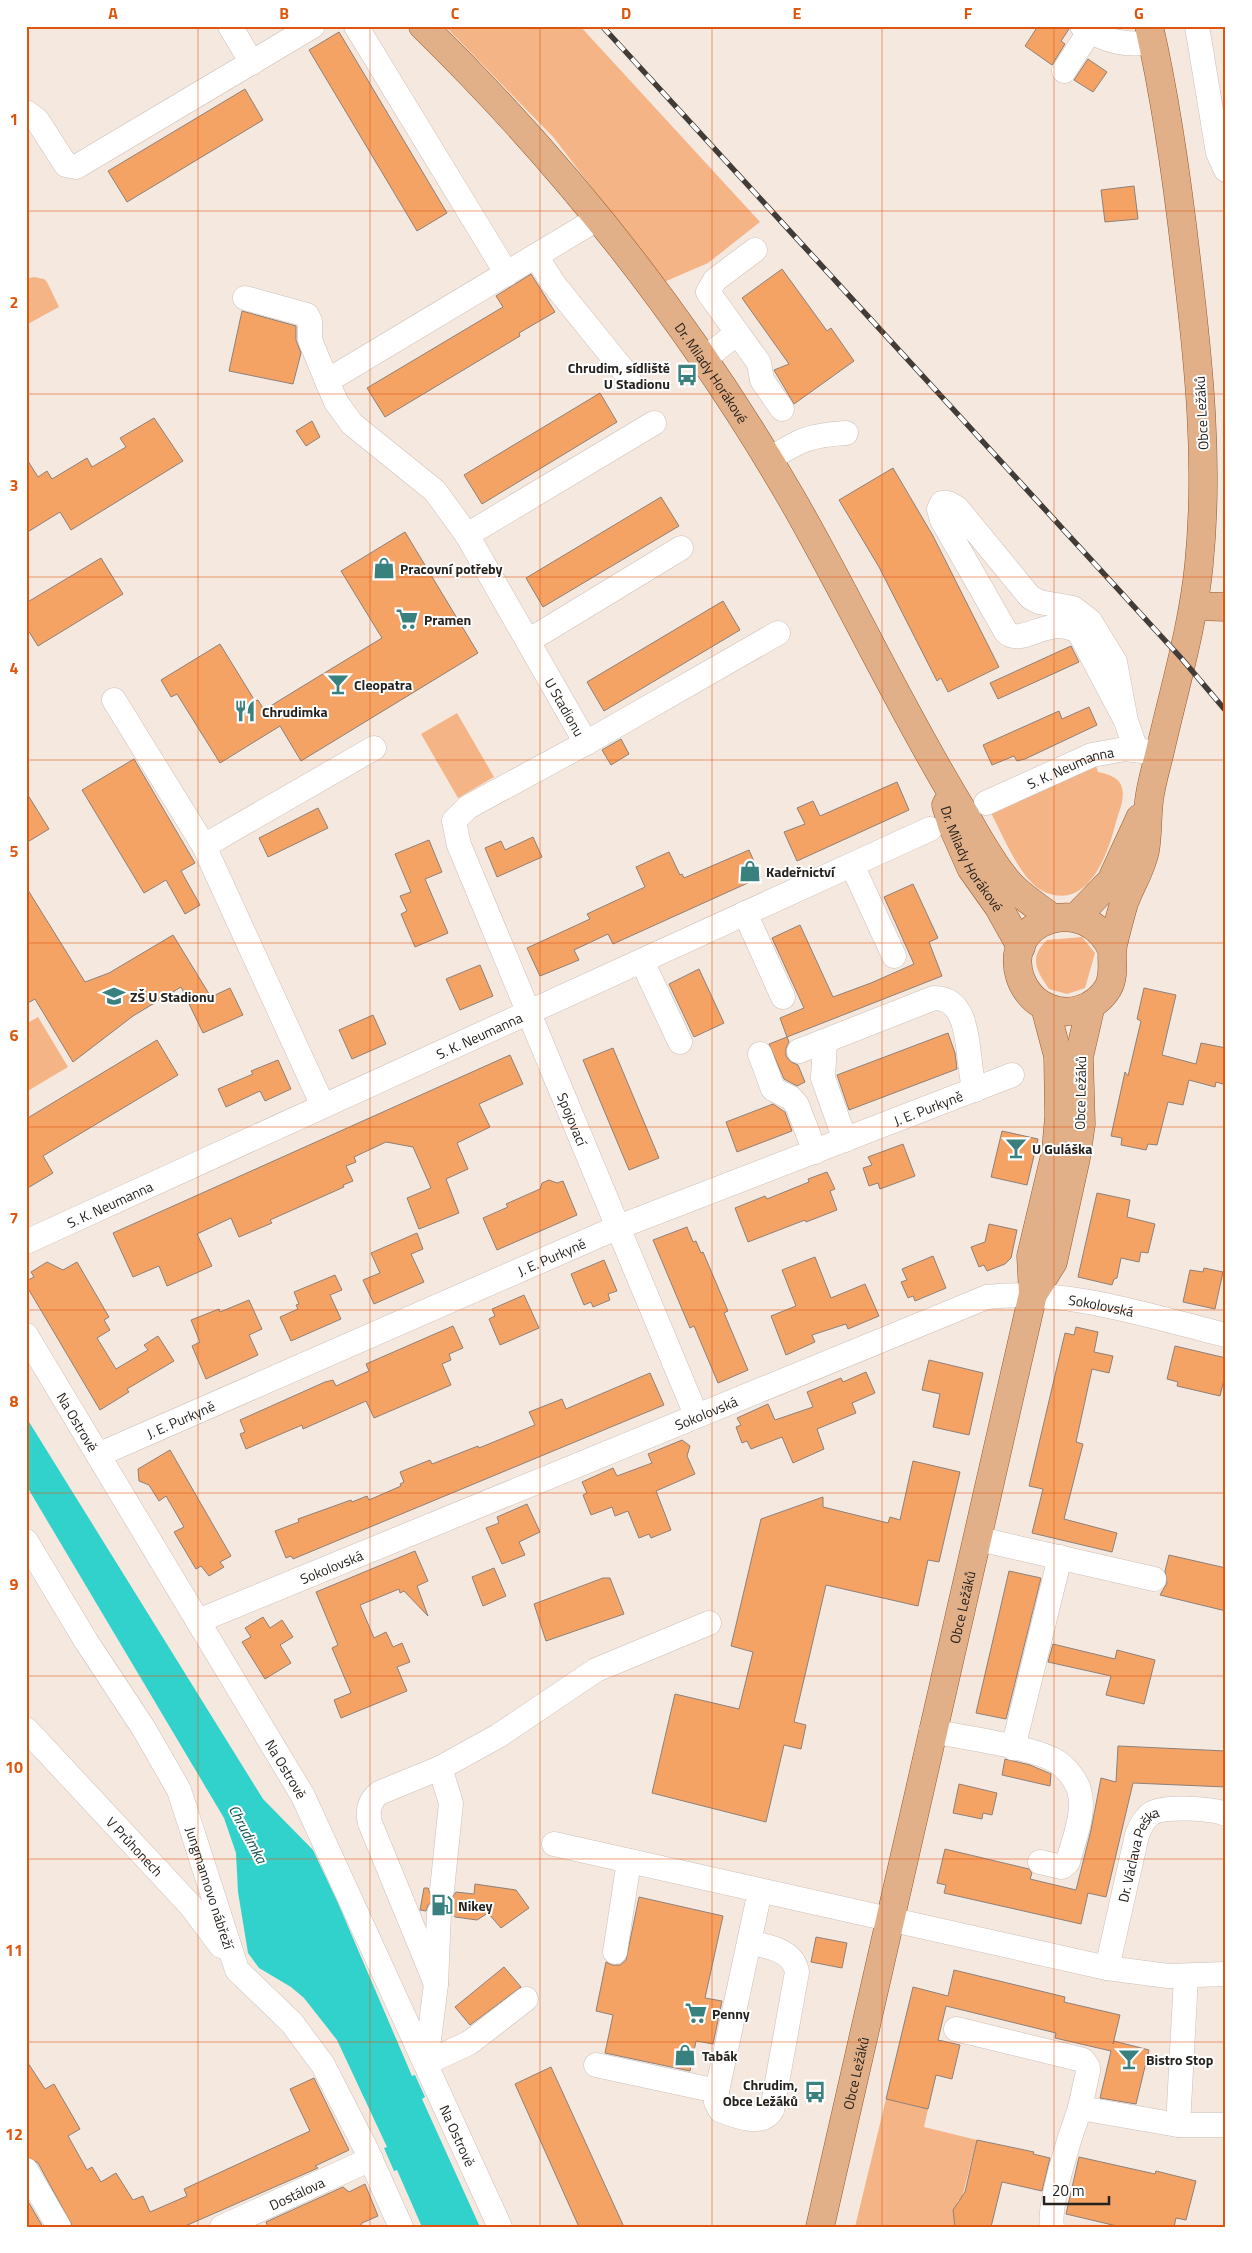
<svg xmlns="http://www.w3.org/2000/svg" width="1252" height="2253" font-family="'Titillium Web',sans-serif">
<rect width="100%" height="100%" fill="#f5e8df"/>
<!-- green -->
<path fill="#f4b486" d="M445 26H580L760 222 708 263 664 282 554 138Z
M34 277 44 279 47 282 59 307 26 325V279Z
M457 713 494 777 458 798 421 734Z
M1096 766 1098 772C1107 774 1120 777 1122 788 1125 799 1119 811 1116 822 1108 854 1087 915 1041 890 1019 877 1003 835 991 813Z
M1082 937 1095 953 1085 988 1067 994 1049 989C1037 971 1028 958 1047 940Z
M38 1017 68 1067 26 1092V1024Z
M886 2099 928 2109 924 2127 977 2140 961 2201 958 2200 954 2216 955 2227H855Z"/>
<!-- water -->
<path fill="#32d2cc" d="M26 1417 263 1799 313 1850 338 1903 412 2076 415 2075 425 2097 422 2099 480 2227H422L397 2170 394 2171 384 2148 387 2147 337 2040 304 1998 291 1987 259 1968 248 1953 238 1892 236 1853 224 1818 26 1485Z"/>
<!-- building -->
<path fill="#f5a265" stroke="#8d8179" d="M1038 26H1068L1069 29 1061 41 1065 44 1052 65 1025 46Z
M339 32 447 213 417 231 309 50Z
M1088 59 1107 72 1093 92 1074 80Z
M245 89 263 120 127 202 108 171Z
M1134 186 1138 219 1105 222 1101 190Z
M782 269 827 331 831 328 854 361 794 404 774 370 789 364 742 298Z
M531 274 555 312 519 333 520 336 385 417 367 388 503 307 496 296Z
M242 311 296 326V340L301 353 293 384 229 371Z
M600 393 617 422 482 504 464 475Z
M154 418 183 461 71 530 60 512 26 533V458L38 477 47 471 52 479 87 458 92 467 126 447 120 438Z
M312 421 320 437 306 446 296 431Z
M893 468 933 536 999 667 948 692 941 678 937 681 879 567 839 500Z
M661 497 679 526 543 607 526 578Z
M405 532 478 653 301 761 280 726 220 763 177 694 171 697 161 680 220 644 255 701 258 700 264 710 303 686 382 638 341 571Z
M101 558 123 594 38 646 26 627V603Z
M723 601 740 630 604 711 587 682Z
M1071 646 1079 662 998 699 990 683Z
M1089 707 1097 725 1025 759 1017 761 1014 756 992 765 983 745 1059 711 1062 719Z
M621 739 629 754 611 765 602 750Z
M134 759 195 863 181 871 200 905 185 914 166 880 144 893 82 790Z
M897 782 909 810 797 861 784 832 805 824 797 808 813 801 820 816Z
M26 792 49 829 26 843Z
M318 808 328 828 268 857 259 838Z
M533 837 542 857 497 877 485 848 501 841 505 850Z
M429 840 442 872 425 879 448 933 415 947 401 914 407 911 400 896 411 892 395 854Z
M749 850 761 877 613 944 608 934 574 950 579 960 540 976 527 948 590 919 587 914 645 887 636 867 669 852 680 875 682 874 684 878Z
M913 884 938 938 929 942 942 976 787 1037 789 1042 786 1048V1056L791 1062 798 1065 805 1082 797 1086 784 1079 769 1044 787 1037 780 1018 804 1008 772 938 800 925 833 997 871 983 914 964 884 897Z
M26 887 85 982 109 973 173 935 211 997 230 988 243 1015 203 1033 181 987 133 1016 73 1062 35 999 26 1004Z
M480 965 493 996 460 1010 446 979Z
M699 969 724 1023 694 1037 669 984Z
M1144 988 1176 995 1162 1055 1196 1064 1201 1043 1226 1048V1085L1216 1082 1215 1087 1189 1080 1183 1105 1168 1102 1157 1145 1148 1144 1146 1150 1121 1145 1122 1138 1111 1136 1125 1072 1128 1076 1141 1021 1137 1019Z
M373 1015 386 1044 352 1059 339 1030Z
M948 1033 955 1053 957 1069 849 1110 837 1075Z
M157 1040 178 1075 43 1156 53 1173 26 1189V1119Z
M613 1048 659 1158 629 1170 583 1060Z
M510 1055 523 1084 479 1104 490 1127 457 1143 468 1169 446 1179 459 1213 419 1229 407 1198 431 1188 413 1147 386 1142 354 1157 356 1162 346 1166 353 1181 343 1185 344 1187 270 1220 272 1223 239 1237 231 1218 197 1234 212 1266 167 1286 159 1266 133 1277 113 1233Z
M278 1060 291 1089 265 1101 260 1091 226 1107 218 1089 253 1074 251 1071Z
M773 1104 785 1112 792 1131 737 1152 726 1122Z
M1002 1131 1038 1139 1027 1185 991 1177Z
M903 1144 915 1176 880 1189 878 1183 869 1186 863 1168 872 1165 868 1157Z
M827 1172 835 1189 830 1191 837 1210 806 1222 805 1220 748 1242 735 1208 765 1196 767 1199 809 1182 808 1179Z
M549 1180 557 1183 563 1181 577 1215 497 1250 483 1218 508 1207 506 1204 540 1189 542 1183Z
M1097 1193 1130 1200 1127 1217 1155 1224 1148 1253 1141 1252 1139 1262 1121 1258 1117 1278 1114 1279 1112 1285 1078 1277Z
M989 1224 1017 1230 1011 1258 1005 1264 987 1271 984 1265 979 1267 971 1247 985 1242Z
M687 1227 693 1242 696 1241 701 1253 703 1252 728 1311 724 1313 748 1370 718 1383 694 1326 690 1328 653 1240Z
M417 1233 423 1249 411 1254 424 1282 374 1304 363 1280 380 1273 371 1253Z
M933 1256 946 1288 915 1301 913 1296 908 1298 901 1282 907 1280 902 1269Z
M815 1257 831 1298 865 1284 879 1316 848 1329 846 1324 812 1335 815 1342 786 1355 771 1316 796 1306 782 1270Z
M604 1260 617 1291 608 1294 610 1300 593 1307 591 1302 584 1305 571 1274Z
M47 1262 63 1270 77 1262 109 1317 104 1320 110 1330 97 1338 116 1369 148 1350 144 1345 158 1336 174 1361 127 1389 129 1392 100 1410 26 1285V1281L34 1277 31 1272Z
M1204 1268 1223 1272 1215 1309 1183 1302 1190 1270 1203 1272Z
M335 1275 342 1290 330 1295 341 1319 291 1341 280 1317 298 1309 296 1305 299 1304 294 1292Z
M524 1295 539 1328 500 1345 489 1319 495 1316 492 1309Z
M249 1300 262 1329 249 1335 258 1355 206 1379 192 1346 200 1342 191 1320 219 1309 220 1312Z
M453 1326 463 1348 449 1354 451 1360 442 1364 451 1385 374 1418 366 1401 303 1429 302 1425 246 1449 240 1434 245 1432 240 1420 325 1382 333 1380 336 1386 369 1371 366 1364Z
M1076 1327 1098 1332 1094 1352 1113 1356 1109 1373 1092 1369 1076 1442 1083 1444 1064 1519 1117 1533 1112 1552 1032 1533 1043 1489 1029 1486 1065 1333 1074 1335Z
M1175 1346 1226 1358V1371L1220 1396 1177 1386 1178 1382 1167 1379Z
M929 1360 983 1373 969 1435 933 1427 940 1394 922 1390Z
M866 1372 875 1393 852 1403 856 1413 817 1429 824 1449 793 1463 782 1437 751 1449 747 1441 742 1443 736 1427 741 1425 737 1418 768 1404 775 1420 813 1407 807 1392 841 1378 843 1382Z
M650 1373 664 1405 293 1559 291 1556 286 1558 275 1531 299 1522 298 1519 351 1500 352 1502 367 1496 369 1500 401 1486 400 1484 404 1482 400 1472 430 1460 432 1464 478 1446 479 1448 535 1425 529 1412 562 1399 566 1409Z
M682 1440 690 1446 687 1456 695 1474 656 1491 671 1530 651 1538 649 1534 639 1538 628 1511 615 1516 612 1507 591 1515 583 1495 587 1493 582 1482 613 1468 617 1476 652 1463 648 1454Z
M170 1450 231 1556 220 1562 224 1567 209 1576 201 1566 196 1569 174 1532 184 1527 166 1496 159 1501 149 1485 139 1481 138 1469Z
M913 1461 960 1472 939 1562 928 1560 918 1606 826 1585 794 1722 806 1725 801 1749 784 1745 766 1822 652 1793 675 1694 739 1709 753 1652 731 1646 761 1519 823 1497V1507L888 1523 890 1517 900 1520Z
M527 1504 540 1532 519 1542 525 1555 502 1564 486 1528 499 1523 497 1517Z
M415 1551 428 1581 417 1586 428 1616 404 1591 400 1593 399 1589 360 1605 374 1638 386 1632 393 1647 402 1643 410 1662 397 1667 407 1691 341 1718 334 1700 351 1693 332 1648 338 1645 316 1592Z
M1169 1555 1226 1568V1611L1160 1595 1167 1583 1165 1571Z
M494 1568 506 1596 483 1606 472 1577Z
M1009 1571 1041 1578 1006 1719 976 1713Z
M603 1578H610L624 1614 546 1641 534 1604Z
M263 1617 270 1628 282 1620 293 1637 280 1645 291 1663 265 1679 242 1642 251 1637 245 1628Z
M1053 1644 1115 1659 1117 1650 1155 1660 1144 1704 1106 1695 1111 1676 1048 1662Z
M1118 1746 1226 1751V1787L1133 1783 1106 1897 1088 1893 1081 1924 944 1893 946 1885 937 1883 945 1849 1029 1869 1032 1873 1030 1879 1076 1890 1091 1830 1101 1778 1116 1782Z
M1005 1759 1030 1765 1051 1774 1050 1786 1002 1775Z
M959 1784 997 1793 992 1815 983 1813 982 1819 953 1813Z
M475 1884 516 1890 529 1908 501 1928 488 1913 477 1920 455 1917 448 1903 456 1892 474 1894Z
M424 1888H428L433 1901 428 1905 426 1911 420 1910Z
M639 1897 723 1916 705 1998 722 2001 713 2044 696 2041 690 2071 605 2053 613 2015 596 2011 606 1962 612 1965H620L626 1960Z
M816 1937 847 1943 842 1968 811 1962Z
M504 1967 521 1987 470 2025 455 2007Z
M954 1970 1065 1997 1064 2002 1120 2015 1113 2044 1114 2041 1149 2050 1136 2104 1100 2098 1111 2051 1055 2038 1056 2033 946 2006 938 2040 960 2045 952 2079 936 2075 928 2109 886 2099 913 1987 948 1996Z
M26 2060 45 2089 54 2084 80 2129 68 2136 87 2170 92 2167 101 2182 116 2173 133 2200 143 2196 150 2212 187 2196 184 2189 310 2131 290 2089 314 2078 349 2150 315 2166 318 2168 183 2227H73L38 2163 26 2156Z
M551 2067 624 2227H579L515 2084Z
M977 2140 1034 2152 1033 2154 1050 2158 1042 2191 1002 2182 991 2227H955L953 2210 965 2192Z
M1079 2157 1155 2174 1156 2171 1196 2181 1186 2220 1176 2218 1174 2227H1121L1066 2214Z
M365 2184 378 2216 362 2223 360 2227H268L266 2222 343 2187 349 2192Z
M26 2198 43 2227H26Z"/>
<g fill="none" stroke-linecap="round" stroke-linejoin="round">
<!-- minor casing -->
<g stroke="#ccbfb7" stroke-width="25">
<g id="minor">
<path d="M230 26 252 63"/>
<path d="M356 26 507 274"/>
<path d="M1082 26C1105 42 1126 46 1153 42"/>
<path d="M1197 26 1218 153 1226 170"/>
<path d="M1064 71 1089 32"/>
<path d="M26 112 37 120 66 165 76 167 313 26"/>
<path d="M755 250 715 280 708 292 759 363 762 380 782 409"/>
<path d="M536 256 553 283 628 376"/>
<path d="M245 298 307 315 310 321V340L327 381 597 219"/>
<path d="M703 360 737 333"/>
<path id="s1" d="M327 381 336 402 352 424 435 491 467 535 586 743 468 807 454 821 459 845 696 1415"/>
<path d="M768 460C800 440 809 435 846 433"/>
<path d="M467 535 654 423"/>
<path d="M528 641 681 548"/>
<path d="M114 700 204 846"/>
<path d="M1126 721 1079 632C1049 613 1022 648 1006 632L942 520 939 509 942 503H948L957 508 1030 597 1039 602 1073 608 1090 621 1115 662 1126 721 1136 750"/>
<path d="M586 743 778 633"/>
<path id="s2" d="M986 803 1092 755 1125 749 1150 752"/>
<path d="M852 865 894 956"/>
<path d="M745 913 783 997"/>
<path d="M642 961 680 1042"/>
<path d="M825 1041 823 1078 845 1140"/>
<path d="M799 1051 934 998C975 998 965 1062 975 1090"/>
<path d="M760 1054 773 1089 791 1098 797 1105 815 1152"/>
<path d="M323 1106 204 846 374 748"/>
<path id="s3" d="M26 1242 930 829"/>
<path id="s4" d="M26 1335 303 1796 500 2227"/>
<path id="s5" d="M98 1455 616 1228 1012 1075"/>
<path d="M979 1539 1154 1579"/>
<path id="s6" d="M26 1541 86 1641 144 1729 179 1790 237 1970 292 2023 323 2065 365 2147 401 2227"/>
<path id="s7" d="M198 1621 987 1297C1068 1288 1148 1316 1226 1335"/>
<path id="s8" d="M26 1729 191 1906 221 1946"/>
<path d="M931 1731C960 1737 1037 1747 1059 1763 1067 1769 1076 1780 1079 1790 1086 1812 1073 1841 1068 1862L1062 1867 1040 1862"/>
<path d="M1013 1748 1060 1557"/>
<path d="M554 1844 1107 1968 1168 1976 1226 1974"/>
<path d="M442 1890 451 1803 440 1768 498 1736 596 1670 709 1623"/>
<path d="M749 1942C768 1947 793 1949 797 1972L772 2110C763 2127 735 2116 720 2110L716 2102 717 2091 760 1891"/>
<path d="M615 1952 629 1861"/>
<path id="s9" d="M1107 1968 1137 1835C1140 1827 1144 1818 1152 1813 1166 1806 1211 1808 1226 1814"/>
<path d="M436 1984 370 1823C367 1812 369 1801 379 1793L440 1768"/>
<path d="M956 2029 1083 2060 1088 2067V2071L1080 2108 1178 2125H1226"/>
<path d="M426 2063 436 1984 439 1913"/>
<path d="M426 2063 469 2043 526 1999"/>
<path d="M596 2065 717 2091"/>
<path d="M1178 2125 1186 1977"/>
<path d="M26 2170 59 2227"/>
<path id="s10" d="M222 2227 371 2159"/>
<path d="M1052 2227C1048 2203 1071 2133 1080 2108"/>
</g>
</g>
<!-- major casing -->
<g stroke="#935b2f" stroke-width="29">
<g id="major">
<path id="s11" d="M423 26C566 166 692 326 792 499 849 598 897 702 956 800 973 827 988 859 1009 883 1021 897 1039 907 1052 918"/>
<path d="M1194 606 1226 607"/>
<path id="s12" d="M946 805 952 825 971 868 998 906 1021 947"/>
<path d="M1076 917 1111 881 1140 818"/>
<path d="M1112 950C1086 891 1002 919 1020 977 1025 991 1035 1003 1049 1008 1070 1017 1096 1008 1108 988 1116 973 1110 960 1113 945 1116 932 1120 917 1124 903 1130 886 1141 870 1145 851 1148 835 1147 818 1149 801 1151 783 1157 765 1161 747 1175 686 1193 626 1199 564 1209 464 1199 365 1187 266 1178 186 1167 105 1149 26"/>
<path d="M1033 1294 1053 1262 1076 1158 1081 1124 1079 1057 1091 1005"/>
<path id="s13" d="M820 2227 1033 1294 1031 1256 1056 1151 1059 1116 1058 1056 1045 1007"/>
</g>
</g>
<!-- minor -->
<use href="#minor" stroke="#fff" stroke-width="24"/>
<!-- major -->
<use href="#major" stroke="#e1af88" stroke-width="28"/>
<!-- rail casing -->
<g stroke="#413c37" stroke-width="5.5">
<path id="rail" d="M602 26 1182 659 1226 711"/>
</g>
<!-- rail -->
<use href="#rail" stroke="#fff" stroke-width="4" stroke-dasharray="11" stroke-linecap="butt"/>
</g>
<!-- grid -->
<path fill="none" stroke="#de560d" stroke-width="1" stroke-opacity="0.55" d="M198 26V2227M370 26V2227M540 26V2227M712 26V2227M882 26V2227M1054 26V2227M26 211H1226M26 394H1226M26 577H1226M26 760H1226M26 943H1226M26 1127H1226M26 1310H1226M26 1493H1226M26 1676H1226M26 1859H1226M26 2042H1226"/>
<!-- icons -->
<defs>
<g id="bus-bare" transform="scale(1.725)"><path d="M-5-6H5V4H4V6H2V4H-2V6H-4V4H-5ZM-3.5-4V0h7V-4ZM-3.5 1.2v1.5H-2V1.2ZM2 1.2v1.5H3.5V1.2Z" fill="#39817e" stroke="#fff" stroke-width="2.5" paint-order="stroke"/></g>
<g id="shop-bare" transform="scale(1.725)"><path d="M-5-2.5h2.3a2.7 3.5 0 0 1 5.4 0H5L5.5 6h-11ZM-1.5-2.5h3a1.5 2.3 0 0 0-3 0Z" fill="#39817e" stroke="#fff" stroke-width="2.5" paint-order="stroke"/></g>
<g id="supermarket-bare" transform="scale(1.725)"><path d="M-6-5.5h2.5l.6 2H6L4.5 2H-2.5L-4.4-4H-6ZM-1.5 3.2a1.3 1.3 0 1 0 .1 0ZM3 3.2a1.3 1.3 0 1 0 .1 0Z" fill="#39817e" stroke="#fff" stroke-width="2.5" paint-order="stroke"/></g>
<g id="bar-bare" transform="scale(1.725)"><path d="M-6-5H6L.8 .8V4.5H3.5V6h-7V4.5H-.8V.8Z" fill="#39817e" stroke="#fff" stroke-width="2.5" paint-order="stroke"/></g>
<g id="restaurant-bare" transform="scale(1.725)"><path d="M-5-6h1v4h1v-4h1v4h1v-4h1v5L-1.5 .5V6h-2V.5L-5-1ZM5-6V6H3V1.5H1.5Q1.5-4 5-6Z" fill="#39817e" stroke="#fff" stroke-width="2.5" paint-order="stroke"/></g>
<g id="school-bare" transform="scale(1.725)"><path d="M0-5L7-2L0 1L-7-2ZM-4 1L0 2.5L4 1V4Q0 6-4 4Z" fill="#39817e" stroke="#fff" stroke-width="2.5" paint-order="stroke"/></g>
<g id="fuel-bare" transform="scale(1.725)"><path d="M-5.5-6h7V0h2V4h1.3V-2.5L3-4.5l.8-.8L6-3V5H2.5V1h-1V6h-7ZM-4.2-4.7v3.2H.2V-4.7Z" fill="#39817e" stroke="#fff" stroke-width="2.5" paint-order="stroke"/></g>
</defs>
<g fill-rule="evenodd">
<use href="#bus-bare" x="687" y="375"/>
<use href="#shop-bare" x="384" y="568"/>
<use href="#supermarket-bare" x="407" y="619"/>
<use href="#bar-bare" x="338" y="684"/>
<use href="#restaurant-bare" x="245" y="711"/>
<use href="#shop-bare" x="750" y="871"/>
<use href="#school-bare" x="114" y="996"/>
<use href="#bar-bare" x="1016" y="1148"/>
<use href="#fuel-bare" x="442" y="1905"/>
<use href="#supermarket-bare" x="696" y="2013"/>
<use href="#shop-bare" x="685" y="2055"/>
<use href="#bar-bare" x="1129" y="2059"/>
<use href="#bus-bare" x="815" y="2092"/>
</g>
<g text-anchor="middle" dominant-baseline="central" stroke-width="4" stroke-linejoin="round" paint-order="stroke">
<!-- poi labels -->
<g font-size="14" font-weight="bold" fill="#26221e" stroke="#fff" text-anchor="start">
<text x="670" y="367" text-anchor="end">Chrudim, sídliště<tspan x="670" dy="16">U Stadionu</tspan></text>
<text x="400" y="568">Pracovní potřeby</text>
<text x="424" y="619">Pramen</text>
<text x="354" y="684">Cleopatra</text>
<text x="262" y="711">Chrudimka</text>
<text x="766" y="871">Kadeřnictví</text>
<text x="130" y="996">ZŠ U Stadionu</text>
<text x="1032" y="1148">U Guláška</text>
<text x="458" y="1905">Nikey</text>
<text x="712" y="2013">Penny</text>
<text x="702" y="2055">Tabák</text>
<text x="1146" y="2059">Bistro Stop</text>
<text x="798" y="2084" text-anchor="end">Chrudim,<tspan x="798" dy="16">Obce Ležáků</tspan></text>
</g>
<!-- street labels -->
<g font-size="14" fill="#26221e" stroke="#fff">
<text stroke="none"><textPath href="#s11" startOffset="452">Dr. Milady Horákové</textPath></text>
<text transform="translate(1201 413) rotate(-93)">Obce Ležáků</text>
<text stroke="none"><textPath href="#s1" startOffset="409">U Stadionu</textPath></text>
<text stroke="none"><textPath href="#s2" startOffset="92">S. K. Neumanna</textPath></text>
<text stroke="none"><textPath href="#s12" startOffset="60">Dr. Milady Horákové</textPath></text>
<text stroke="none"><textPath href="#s3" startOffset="498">S. K. Neumanna</textPath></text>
<text transform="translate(1080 1093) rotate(-89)">Obce Ležáků</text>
<text stroke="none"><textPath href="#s5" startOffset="900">J. E. Purkyně</textPath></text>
<text stroke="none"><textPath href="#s1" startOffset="926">Spojovací</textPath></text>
<text stroke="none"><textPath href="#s3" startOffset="92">S. K. Neumanna</textPath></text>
<text stroke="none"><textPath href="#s5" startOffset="495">J. E. Purkyně</textPath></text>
<text stroke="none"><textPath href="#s7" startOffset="968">Sokolovská</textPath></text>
<text stroke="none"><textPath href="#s7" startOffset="549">Sokolovská</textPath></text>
<text stroke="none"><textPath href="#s5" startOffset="90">J. E. Purkyně</textPath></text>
<text stroke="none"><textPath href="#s4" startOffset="101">Na Ostrově</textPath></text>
<text stroke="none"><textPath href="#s7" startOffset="144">Sokolovská</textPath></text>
<text stroke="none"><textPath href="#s13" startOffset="636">Obce Ležáků</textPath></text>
<text stroke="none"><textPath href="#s4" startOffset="506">Na Ostrově</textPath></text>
<text stroke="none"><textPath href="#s8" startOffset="160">V Průhonech</textPath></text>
<text stroke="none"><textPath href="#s9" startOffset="119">Dr. Václava Peška</textPath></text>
<text stroke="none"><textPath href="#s6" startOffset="395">Jungmannovo nábřeží</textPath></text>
<text stroke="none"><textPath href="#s13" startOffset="158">Obce Ležáků</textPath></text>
<text stroke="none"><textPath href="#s4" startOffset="911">Na Ostrově</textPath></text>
<text stroke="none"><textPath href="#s10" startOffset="82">Dostálova</textPath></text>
</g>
<!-- water labels -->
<g font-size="15" font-style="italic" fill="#0e504e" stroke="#fff">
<text transform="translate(248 1834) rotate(62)">Chrudimka</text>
</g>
</g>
<!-- border -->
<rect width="1252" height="2253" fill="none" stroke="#ffffff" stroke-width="55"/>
<!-- scale -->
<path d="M1044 2196v8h65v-8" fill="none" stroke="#26221e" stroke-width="2.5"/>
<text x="1052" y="2196" font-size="15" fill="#26221e" stroke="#ffffff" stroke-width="4" paint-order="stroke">20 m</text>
<rect x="28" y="28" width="1196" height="2198" fill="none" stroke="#de560d" stroke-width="2"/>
<g font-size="16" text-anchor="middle" font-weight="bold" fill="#de560d">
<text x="113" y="19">A</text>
<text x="284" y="19">B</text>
<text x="455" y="19">C</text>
<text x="626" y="19">D</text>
<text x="797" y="19">E</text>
<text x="968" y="19">F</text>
<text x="1139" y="19">G</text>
<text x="14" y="125">1</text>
<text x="14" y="308">2</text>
<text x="14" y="491">3</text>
<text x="14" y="674">4</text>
<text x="14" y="857">5</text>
<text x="14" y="1041">6</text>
<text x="14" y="1224">7</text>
<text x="14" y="1407">8</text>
<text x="14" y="1590">9</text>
<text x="14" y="1773">10</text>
<text x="14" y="1956">11</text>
<text x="14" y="2140">12</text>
</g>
</svg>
